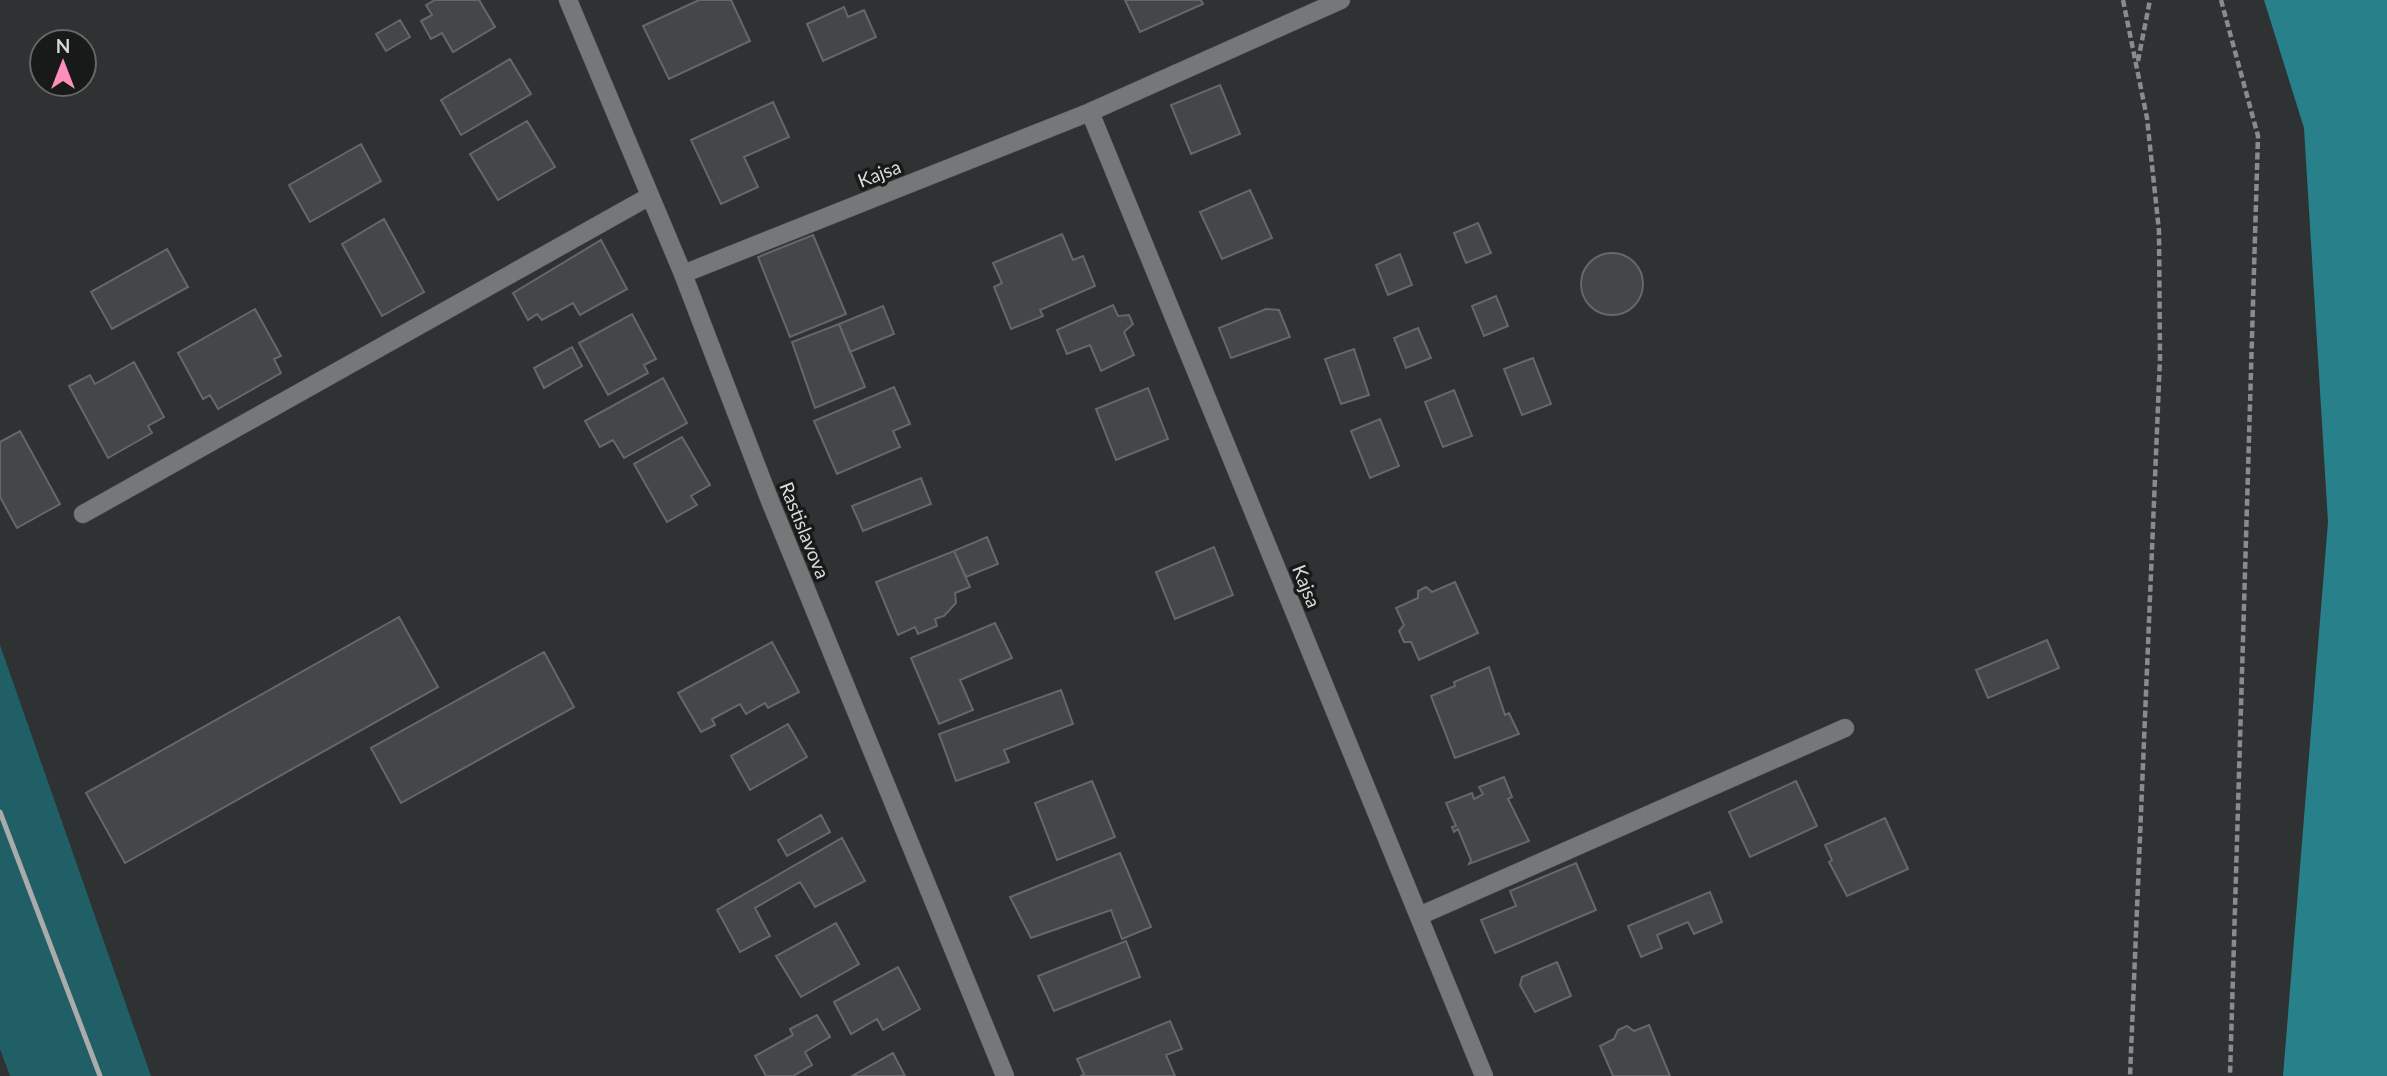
<svg xmlns="http://www.w3.org/2000/svg" width="2387" height="1076" font-family="Lato,sans-serif">
<rect width="100%" height="100%" fill="#2e3232"/>
<!-- green -->
<path fill="#215f66" d="M0 645 151 1076H10L0 1049Z"/>
<!-- water -->
<path fill="#28808a" d="M2264 0H2387V1076H2283L2328 522 2304 128Z"/>
<!-- building -->
<path fill="#444748" stroke="#646868" stroke-width="2" d="M435 0H479L495 27 453 52 442 33 431 39 421 21 432 15 426 5Z
M699 0H731L750 41 669 79 643 26Z
M1125 0H1201L1203 4 1140 32Z
M844 7 848 17 864 10 876 37 823 61 807 24Z
M400 20 410 37 386 51 376 34Z
M510 59 531 94 461 135 441 100Z
M1220 85 1240 134 1191 154 1171 105Z
M773 102 789 137 744 157 758 187 721 204 691 140Z
M527 121 555 167 498 200 470 154Z
M361 144 381 181 310 222 289 185Z
M1250 190 1272 238 1222 259 1200 212Z
M384 219 424 292 382 316 342 244Z
M1478 223 1491 253 1466 263 1454 233Z
M1062 234 1073 260 1083 256 1095 286 1040 310 1043 316 1011 329 994 287 1002 283 993 263Z
M813 235 846 314 790 337 758 257Z
M601 240 627 289 580 315 573 303 542 320 537 314 528 320 513 293Z
M167 249 188 287 112 329 91 292Z
M1581 284a31 31 0 1 1 62 0a31 31 0 1 1-62 0Z
M1400 254 1412 285 1388 295 1376 265Z
M1496 296 1508 326 1484 336 1472 306Z
M1113 305 1118 316 1129 315 1133 324 1124 332 1134 355 1101 371 1090 345 1067 354 1057 330Z
M883 306 894 334 850 352 839 324Z
M255 309 281 356 274 359 281 373 218 409 210 395 203 399 178 353Z
M1266 309 1279 310 1290 337 1231 358 1219 328Z
M632 314 656 359 644 365 648 373 608 395 579 343Z
M839 324 865 387 815 408 792 342Z
M1418 328 1431 358 1406 368 1394 338Z
M572 347 582 366 544 388 534 368Z
M1354 349 1369 395 1341 404 1325 359Z
M1533 358 1551 404 1522 415 1504 369Z
M134 362 164 417 148 426 152 433 108 458 69 386 90 375 95 384Z
M663 378 687 423 624 458 613 440 600 447 585 421Z
M894 387 910 424 893 431 900 447 837 474 814 421Z
M1148 388 1168 439 1116 460 1096 409Z
M1454 390 1472 436 1443 447 1425 402Z
M1380 419 1399 466 1370 478 1351 431Z
M20 431 60 504 17 528 0 497V442Z
M682 437 710 485 691 496 697 505 667 522 634 464Z
M921 478 931 504 863 531 852 506Z
M987 537 998 564 966 577 954 551Z
M1214 547 1233 595 1175 619 1156 572Z
M954 551 970 587 955 593 956 603 944 616 935 619 937 626 918 634 915 627 898 635 876 582Z
M1455 582 1478 633 1419 660 1411 642H1404L1399 631 1404 625 1396 608 1418 598V591L1426 587 1432 592Z
M399 617 438 687 125 863 86 793Z
M995 623 1012 658 960 680 973 710 939 724 911 658Z
M2047 640 2059 668 1988 698 1976 670Z
M772 642 799 692 768 708 765 703 746 714 740 704 712 719 715 725 701 732 678 693Z
M544 652 574 707 401 803 371 748Z
M1489 667 1505 715 1509 713 1519 734 1455 758 1431 696 1455 686 1454 682Z
M1061 690 1073 724 1004 750 1009 762 956 781 939 734Z
M788 724 807 757 750 790 731 756Z
M1504 777 1512 797 1508 799 1529 841 1469 864 1471 860 1458 829 1454 832 1452 827 1456 826 1446 803 1472 793 1474 799 1483 794 1479 787Z
M1092 781 1115 837 1057 860 1035 803Z
M1796 781 1817 826 1750 857 1729 812Z
M821 815 830 832 787 856 778 840Z
M1885 818 1908 869 1847 896 1829 862 1832 860 1825 845Z
M842 838 865 881 815 907 800 882 755 908 770 936 740 952 717 910Z
M1120 853 1151 927 1122 939 1111 910 1031 938 1010 897Z
M1576 863 1596 910 1495 953 1481 920 1516 906 1510 891Z
M1710 892 1722 922 1694 934 1688 922 1657 935 1662 948 1641 957 1628 926Z
M836 923 859 964 801 997 776 956Z
M1126 941 1140 977 1054 1011 1038 976Z
M1557 962 1571 996 1535 1012 1520 985 1522 977Z
M898 967 920 1009 883 1030 877 1019 851 1034 834 1002Z
M817 1015 830 1037 805 1052 812 1065 793 1076H766L755 1056 793 1035 790 1029Z
M1170 1021 1182 1049 1166 1055 1175 1076H1081L1084 1074 1077 1059Z
M1649 1025 1670 1076H1613L1600 1046 1614 1039 1618 1030 1627 1026 1634 1031Z
M893 1053 905 1076H852Z"/>
<g fill="none" stroke-linecap="round" stroke-linejoin="round">
<!-- minor casing -->
<g stroke="#4c4f50" stroke-width="19">
<path id="minor" d="M568 0 683 274 770 501 1005 1076
M1090 112 1484 1076
M683 274 1090 112 1341 0
M83 514 650 196
M1419 916 1845 728"/>
</g>
<!-- path -->
<path stroke="#898c8c" stroke-width="4.5" stroke-dasharray="7 3.5" stroke-linecap="butt" d="M2123 0 2147 118 2159 231 2160 358 2130 1076
M2221 0 2258 136 2230 1076
M2138 61 2150 0"/>
<!-- minor -->
<use href="#minor" stroke="#757879" stroke-width="18"/>
<!-- rail -->
<path stroke="#aaacac" stroke-width="5" d="M0 812 100 1076"/>
</g>
<g text-anchor="middle" dominant-baseline="central" stroke-width="7" stroke-linejoin="round" paint-order="stroke">
<!-- street labels -->
<g font-size="19" fill="#d8dada" stroke="#181919">
<text transform="translate(879 173) rotate(-21)">Kajsa</text>
<text transform="translate(805 530) rotate(68)">Rastislavova</text>
<text transform="translate(1307 586) rotate(68)">Kajsa</text>
</g>
</g>
<!-- north arrow -->
<g transform="translate(63 63)"><circle r="33" fill="#181919" stroke="#656666" stroke-width="2"/>
<path d="M0-5L12 26L0 18L-12 26Z" fill="#ff8ebb"/>
<text y="-10" font-size="19" font-weight="bold" text-anchor="middle" fill="#d8dada">N</text>
</g>
</svg>
